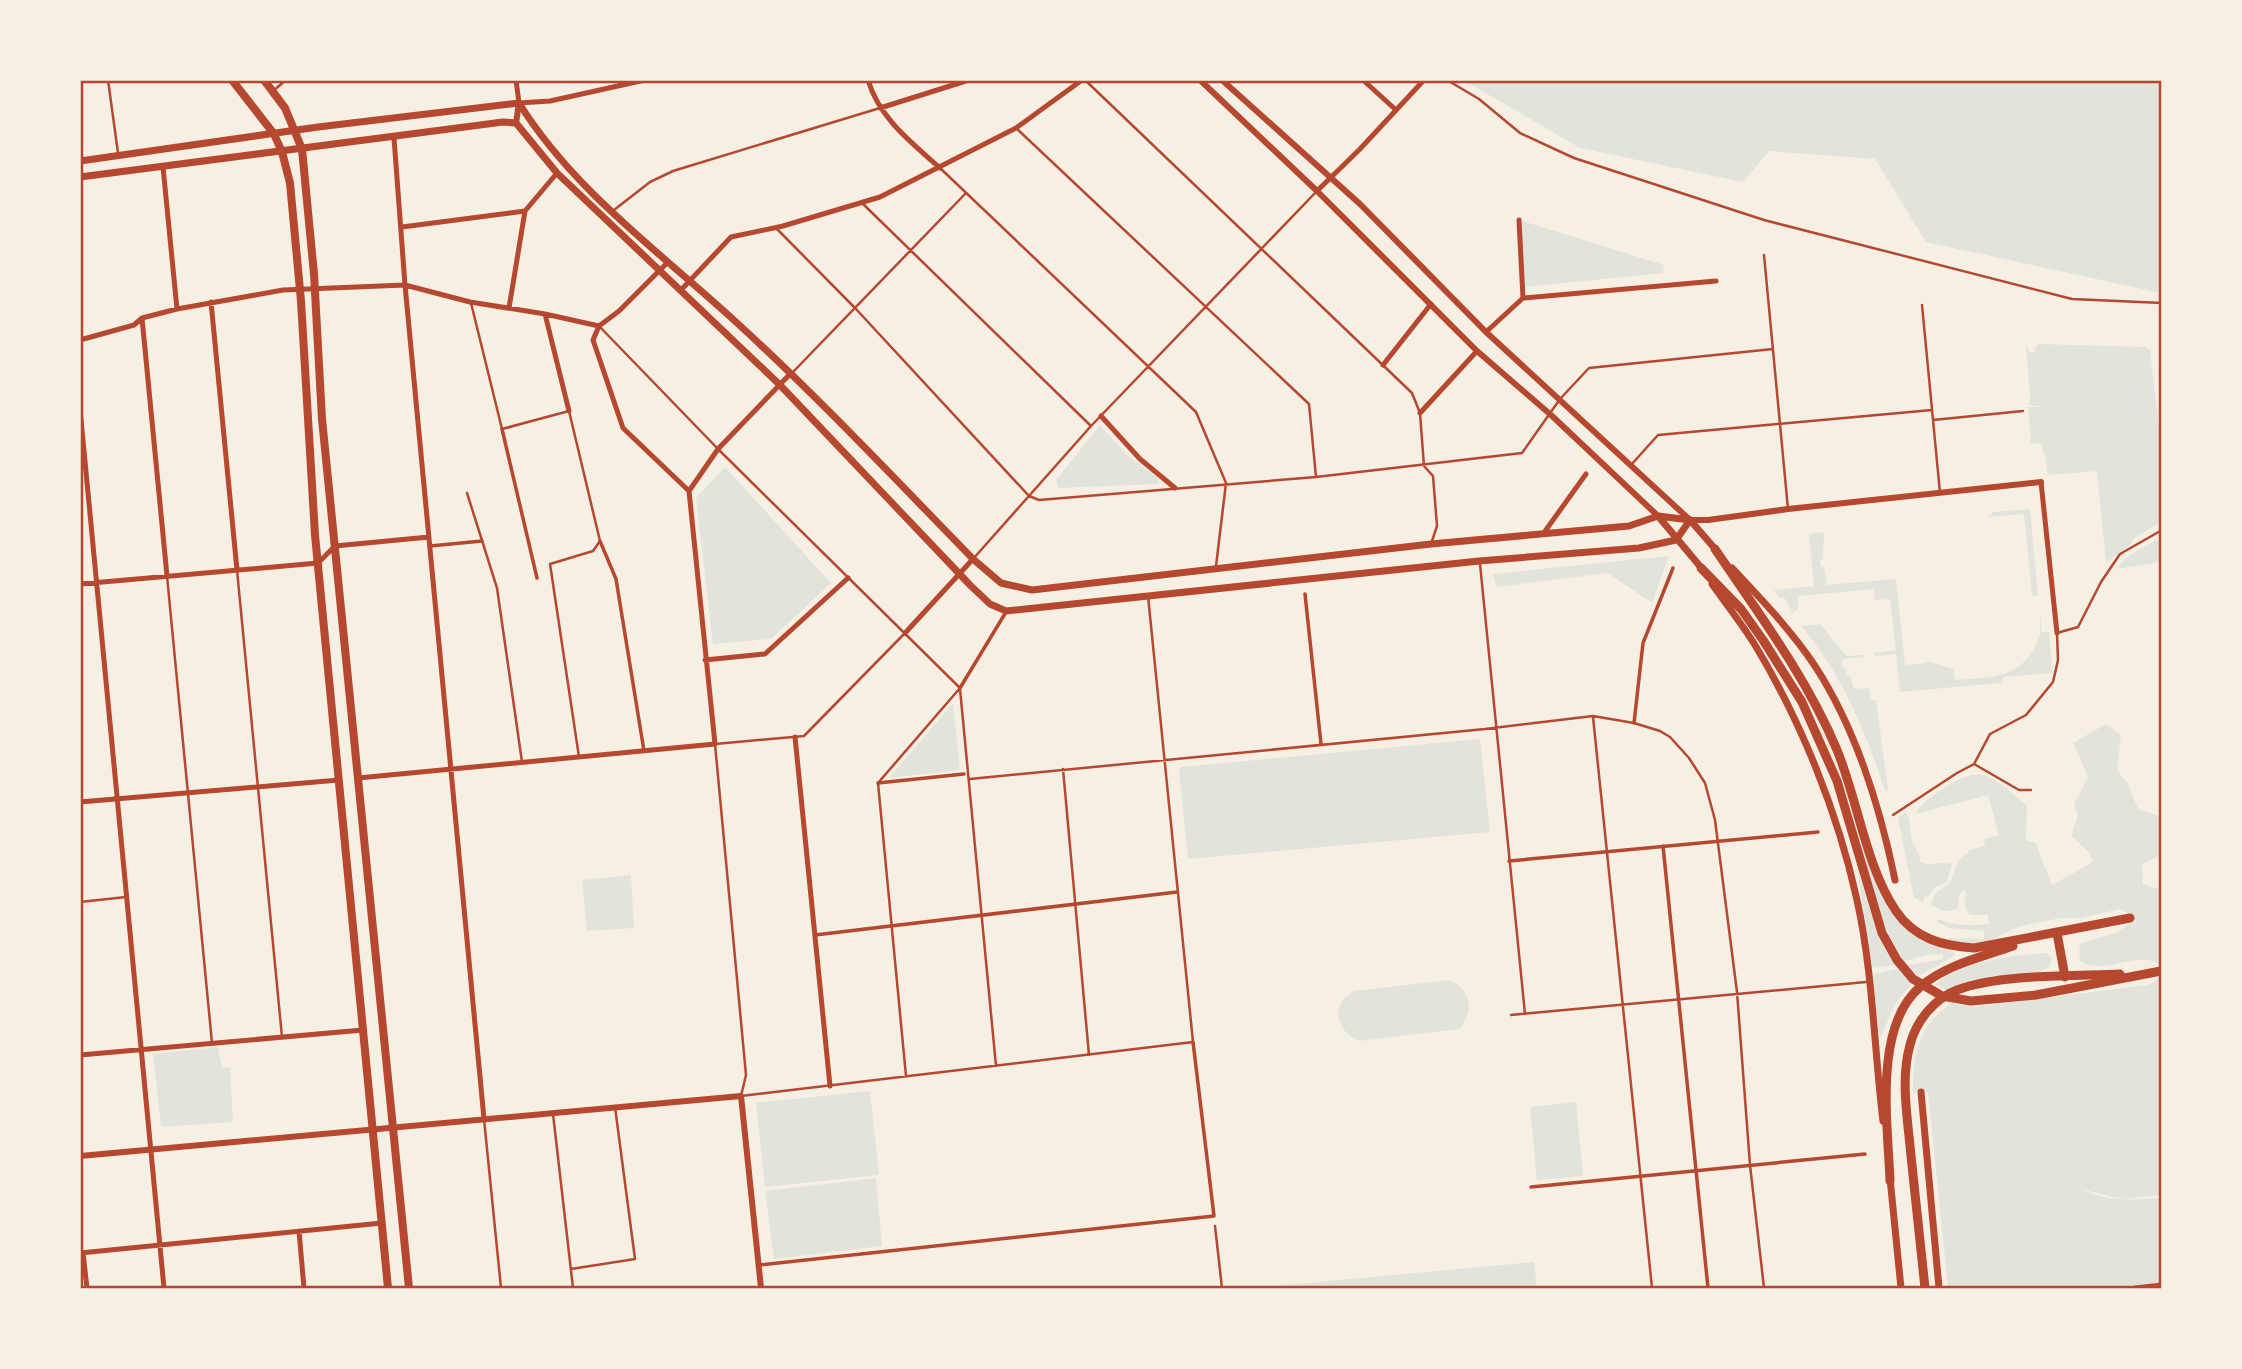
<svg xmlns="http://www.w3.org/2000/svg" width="2242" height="1369" font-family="'DM Sans',sans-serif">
<rect width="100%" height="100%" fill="#f6efe4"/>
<!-- green -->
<path fill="#e2e4dc" d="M1465 81H2161V293L1926 242 1875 159 1769 151 1743 182 1580 148Z
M1519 220 1664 265 1663 273 1525 287Z
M2026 342 2029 352H2035V348L2039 344 2146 347 2150 351 2161 444V522L2133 539V542L2106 563 2097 471 2048 475 2045 455H2043L2042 444 2031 443 2028 407H2041L2029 405 2030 396Z
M1100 425 1126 454 1159 479 1158 484 1059 488 1056 480Z
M725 467 831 583 771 639 713 644 696 498Z
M2030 509 2038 595 2032 596 2024 514 1987 517 1993 512Z
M1824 532 1823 559 1820 560 1821 567H1824L1827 585 1896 579 1905 665 1927 663V661L1953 669 1955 680C1993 677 2023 679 2039 638 2042 630 2039 618 2040 611L2042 632H2049L2053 673 2004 677 2000 683 1900 692 1896 654 1876 656 1873 653 1896 650 1890 599 1875 600 1874 589 1798 596V609L1793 613 1784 597 1779 598 1774 590 1814 586 1809 534Z
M2161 537V562L2115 569 2131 554Z
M1669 556 1652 603 1608 573 1496 587 1493 574Z
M1820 624 1846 656 1865 655 1866 657 1842 659V667H1845L1846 675H1850L1854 689 1869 688 1871 700H1876L1888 788 1886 793C1864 729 1845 678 1801 626Z
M1807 700C1814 710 1820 725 1825 738 1837 766 1848 794 1857 823 1876 880 1884 937 1953 952L1956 955 1919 976 1908 965 1943 959V954L1927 955 1904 961C1875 918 1867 864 1853 815 1841 775 1825 737 1807 700Z
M953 703 960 770 889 778Z
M2106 724 2121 735 2117 770 2128 784 2138 809 2159 816 2161 821V855L2142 864 2143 884 2161 890V967C2141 946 2101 979 2080 960L2079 948 2082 943 2118 932 2130 922V915L2120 909 2081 918H2061L2030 924 2015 928 1992 940 1967 944 1948 941V938L1984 939V931L1950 928 1937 922 1938 919C1955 926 1971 926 1989 924L1988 915H1970C1965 909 1962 901 1967 894L1964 889 1959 895 1958 908C1948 914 1941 910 1931 905 1936 887 1940 892 1951 881 1956 868 1955 859 1968 853V850L1985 846 1984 839 1999 835 1988 795 1915 814C1922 802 1931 797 1943 789 1984 761 1992 778 2027 805L2026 841 2035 842 2052 885 2093 862 2088 851 2071 836 2078 815 2074 804 2088 777 2073 743Z
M1480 739 1490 832 1188 859 1179 770 1181 767Z
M1906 812C1912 822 1909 830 1912 840 1915 849 1920 853 1920 862 1931 867 1940 861 1952 864L1947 882 1934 888 1929 896H1925L1923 902 1914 898 1898 818Z
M1857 867 1879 938 1894 965 1875 968 1872 966Z
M631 875 634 928 587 931 582 880Z
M2047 953 2052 959 2050 967 2039 972 1970 980 1947 991 1935 984C1968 960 2009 956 2047 953Z
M1898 969 1912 983 1895 1004 1881 1037 1879 1035 1873 976 1877 973Z
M2161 975V1195L2121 1199 2081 1189C2107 1202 2133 1200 2161 1198V1283L2120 1288H1948L1928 1092 1913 1093C1913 1053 1917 1027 1952 1003L1974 1006 1991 1005 2146 985 2153 983Z
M1450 980C1472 991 1475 1011 1459 1029L1359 1041C1336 1031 1329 1005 1354 991Z
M218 1047 222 1068 230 1067 233 1122 161 1127 153 1054Z
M870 1091 879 1175 765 1187 756 1103Z
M1576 1102 1583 1176 1537 1180 1530 1107Z
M876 1178 882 1246 774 1259 765 1191Z
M1534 1262 1537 1288H1253Z"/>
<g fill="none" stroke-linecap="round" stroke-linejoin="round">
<!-- service -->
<path stroke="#b5482f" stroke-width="2.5" d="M108 80 118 153
M1085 80 1412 393 1420 413 1424 466 1433 476 1437 526 1432 541
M1447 80 1479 99 1520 133 1574 158 1764 220 2072 299 2162 303
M273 91 286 80
M1016 128 1309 404 1316 477
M940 168 1196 412 1226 483 1216 566
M863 204 1091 426
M614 210 650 182 673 171 880 108
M777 229 856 309 1029 496 1039 500 1316 477 1522 453 1560 399 1589 368 1773 349
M1764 255 1788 509
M471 303 502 429 569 411 600 541 593 551 550 564 579 757
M1922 305 1940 493
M599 326 718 449 960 688
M793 372 966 193
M1933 420 2023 411
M1631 465 1658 435 1932 410
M467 493 497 588 522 762
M973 559 1091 426 1317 191
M1480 564 1525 1014
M237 570 282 1037
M167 576 212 1043
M905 633 804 736 715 744 746 1075 741 1096 1193 1042 1148 596
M960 689 996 1066
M1593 717 1652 1288
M1974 764 2019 790H2031
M1063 769 1089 1055
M970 779 1485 729 1593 716 1634 723 1660 731 1670 737 1689 758 1705 783 1715 820 1737 992 1750 1165 1764 1288
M1893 815 1957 773 1974 764 1990 734 2026 715 2053 682 2058 660 2057 633 2078 627 2101 582 2120 554 2162 530
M80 902 126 897
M1511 1015 1866 982
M906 1076 878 783 960 688
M553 1114 573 1288
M484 1119 501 1288
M1215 1226 1222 1288
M571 1269 635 1259 615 1107"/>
<!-- pedestrian -->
<path stroke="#b5482f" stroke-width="3.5" d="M502 429 537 578
M600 541 616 579 644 751
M430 546 482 541
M1305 594 1321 744
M960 688 1006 612
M1634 723 1643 643 1673 568
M878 783 964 774
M1663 846 1708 1288
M1509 861 1818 832
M815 935 1177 892
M1531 1187 1865 1154
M759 1265 1214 1216 1193 1042"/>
<!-- minor -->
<path stroke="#b5482f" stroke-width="5" d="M516 80 519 103 550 101 645 80
M868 80C879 118 912 143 940 168
M1363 80 1396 110
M880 108 969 80
M394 138 405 285 484 1119
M163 167 177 309
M1317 191 1360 149 1424 80
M1519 220 1523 298
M402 227 525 211
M680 291 731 237 783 226 880 197 1016 128 1082 80
M211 302 237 570
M509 308 525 211 557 173
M545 314 569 411
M142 318 167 576
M599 326 593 340 623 428 689 491
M1486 332 1523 298 1716 281
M80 340 134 325 142 318 177 309 283 290 405 285 470 302 545 314 599 326 619 311 668 262
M1383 365 1431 304
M80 409 164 1288
M1420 413 1477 351
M1101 416 1140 459 1175 488
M2041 482 2057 633
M689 491 718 449 791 373
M1543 534 1586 474
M80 584 318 563 335 546 429 537
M906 632 973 559
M705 660 765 654 848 578
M795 737 830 1086
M358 778 715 744 689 491
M80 802 339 780
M80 1055 363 1030
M299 1231 304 1288
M80 1253 382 1223
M83 1253 87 1288
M2135 1288 2162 1285"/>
<!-- tertiary -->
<path stroke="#b5482f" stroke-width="6" d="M1200 80 1317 191 1477 351 1551 415 1658 516
M1222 80 1360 204 1486 332 1690 520H1708L1788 509 2041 482
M516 123 519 103
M80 1156 741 1096 761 1288"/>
<!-- secondary -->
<path stroke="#b5482f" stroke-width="7" d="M80 161 318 127 519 103C573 190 661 253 736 322 818 397 895 479 973 559L1001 583 1032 590 1431 544 1629 526 1658 516 1690 520
M80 177 503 122 516 123 557 173 779 384 971 586 990 604 1006 611 1479 561 1639 548 1676 540 1690 520
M1658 516 1704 571
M1690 520 1717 551
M1732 568C1761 599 1791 630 1815 666 1856 729 1880 807 1895 880
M1712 584C1726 604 1742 624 1755 645 1801 721 1838 813 1857 900 1873 972 1874 1048 1883 1121
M1921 1092 1939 1288
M1890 1178 1901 1288"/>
<!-- primary -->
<path stroke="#b5482f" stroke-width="8" d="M232 80 274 134 282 152 290 183 301 301 315 535 388 1288
M264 80 285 108 302 149 314 274 322 419 409 1288"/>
<!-- trunk -->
<path stroke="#b5482f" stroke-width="9" d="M1715 549C1759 614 1807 678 1837 750 1858 801 1866 867 1896 911 1915 939 1943 946 1974 948L2130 918
M1701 568 1741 609 1763 640 1802 702 1837 781 1882 933 1897 960 1913 979 1942 996 1971 1001 2036 995 2161 971
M2057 933 2065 977
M1890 1181C1888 1125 1873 1027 1920 987 1945 965 1982 957 2013 946
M1925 1288C1920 1244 1916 1200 1911 1156 1908 1120 1900 1080 1910 1045 1916 1021 1934 999 1957 990 1999 974 2074 976 2120 974"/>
</g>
<!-- border -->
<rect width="2242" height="1369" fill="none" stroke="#f6efe4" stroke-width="164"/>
<rect x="82" y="82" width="2078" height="1205" fill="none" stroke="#b5482f" stroke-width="2.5"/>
</svg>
